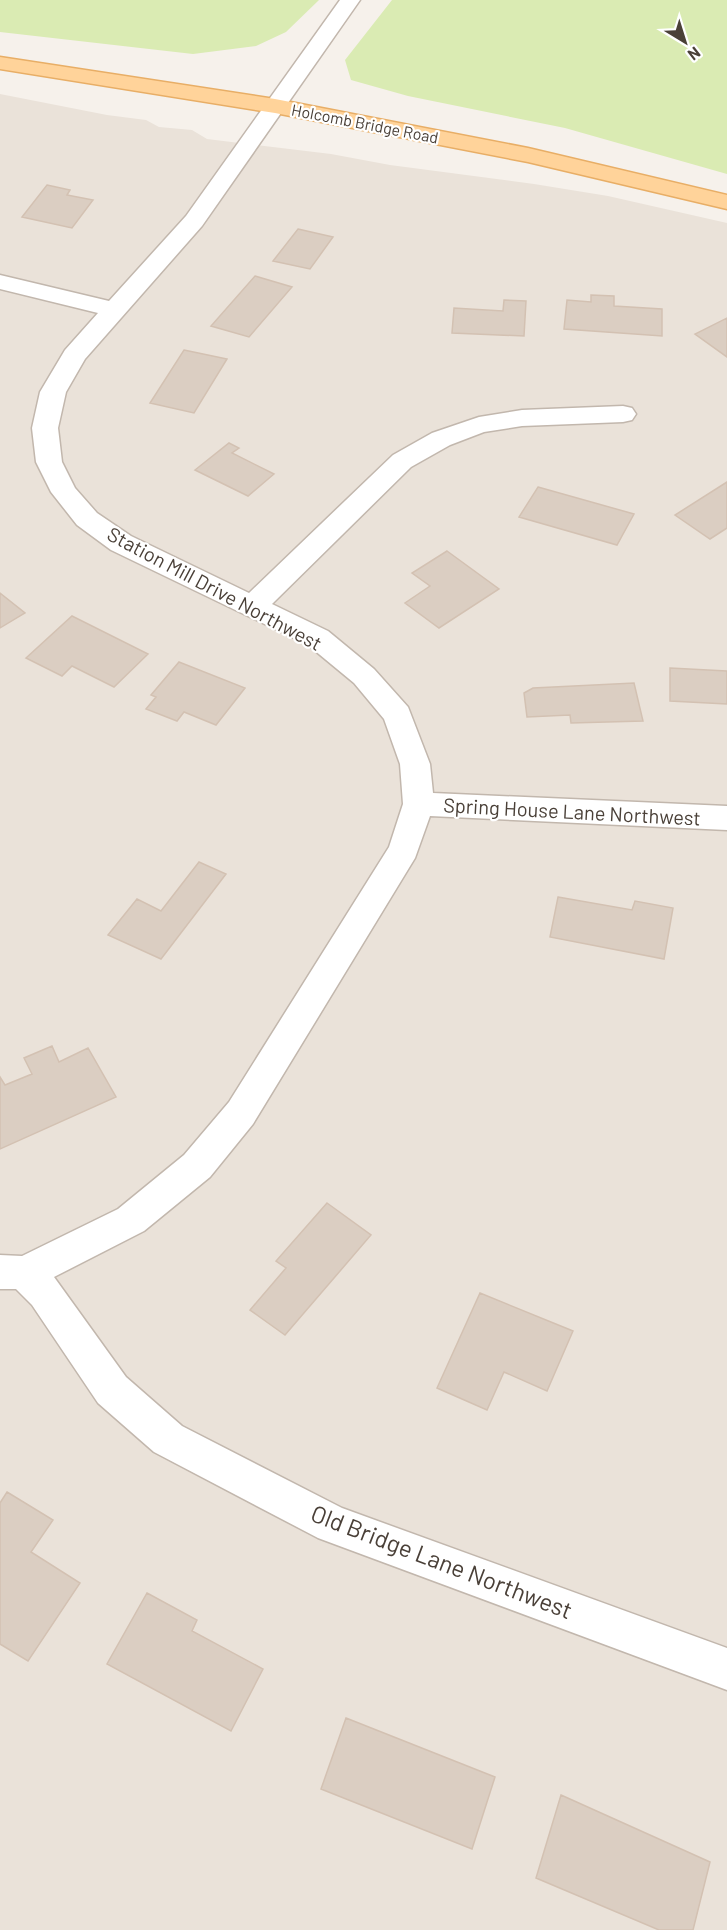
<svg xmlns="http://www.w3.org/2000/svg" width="727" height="1930" font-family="Barlow,sans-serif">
<rect width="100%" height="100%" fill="#f6f1eb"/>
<!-- residential -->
<path fill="#eae2d9" d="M0 94 107 115 146 120 159 127 192 130 207 139 331 154 390 165 534 184 608 196 727 223V1930H0Z"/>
<!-- green -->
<path fill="#daebb3" d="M0 0H319L286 32 256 46 193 54 0 32Z
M392 0H727V174L565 128 408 96 351 80 345 60Z"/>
<!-- building -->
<path fill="#dbcec2" stroke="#d3c1b2" stroke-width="1.5" d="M47 185 70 190 67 195 93 200 72 228 22 217Z
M298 229 333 237 310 269 273 261Z
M255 276 292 287 249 337 211 326Z
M591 295 614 296V306L662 309V336L564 329 567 300 591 302Z
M504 300 526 301 524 336 452 333 454 308 503 311Z
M727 318V357L695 334Z
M184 350 227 359 194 413 150 403Z
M229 443 239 448 232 453 274 474 248 496 195 470Z
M727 482V528L710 539 675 515Z
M538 487 634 514 617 545 519 517Z
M447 551 499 589 439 628 405 603 430 586 412 573Z
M0 593 25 613 0 628Z
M72 616 148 654 114 687 72 666 62 676 26 658Z
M179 662 245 688 216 725 184 712 177 721 146 709 156 697 151 695Z
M670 668 727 671V704L670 701Z
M634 683 643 721 571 723 570 715 527 717 524 693 533 688Z
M199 862 226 874 161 959 108 935 137 899 161 911Z
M558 897 632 910 635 901 673 908 664 959 550 937Z
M52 1046 59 1062 88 1048 116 1097 0 1149V1077L5 1085 32 1074 24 1058Z
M327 1203 371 1235 285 1335 250 1310 286 1268 276 1261Z
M480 1293 573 1331 547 1391 504 1372 487 1410 437 1388Z
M7 1492 53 1520 31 1552 80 1583 28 1661 0 1644V1503Z
M147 1593 197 1620 192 1631 263 1669 231 1731 107 1664Z
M346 1718 495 1777 472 1849 321 1789Z
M561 1795 710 1862 693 1930H659L536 1878Z"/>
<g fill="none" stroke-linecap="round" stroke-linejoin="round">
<!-- minor casing -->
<g stroke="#c2b7ad" stroke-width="3">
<path id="minor" d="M340 0H360L202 226 85 359 66 392 58 428 62 462 75 488 97 513 131 536 249 593 393 455 432 433 479 417 522 410 623 406 632 408 636 414 632 420 623 422 522 426 484 432 450 445 411 467 272 604 328 631 374 669 408 707 430 764 433 793 727 806V830L430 816 415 858 253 1124 210 1177 144 1231 54 1277 126 1377 182 1426 342 1508 727 1648V1690L318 1538 154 1452 98 1403 32 1305 16 1289H0V1255L22 1256 118 1209 184 1155 229 1102 389 847 403 804 400 764 384 719 354 683 308 645 111 550 77 525 51 492 36 462 32 428 40 392 65 350 98 313 0 289V275L109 301 186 216Z"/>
</g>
<!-- major casing -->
<g stroke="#e8ae66" stroke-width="3">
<path id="major" d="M0 57 275 99 528 148 727 195V209L528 162 275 113 0 69Z"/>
</g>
<!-- minor -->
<use href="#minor" fill="#fff" fill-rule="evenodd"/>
<!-- major -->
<use href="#major" fill="#ffd39a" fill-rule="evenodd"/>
</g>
<g text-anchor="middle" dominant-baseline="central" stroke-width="4.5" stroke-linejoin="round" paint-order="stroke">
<!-- far-street labels -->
<g font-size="16" fill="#4a4038" stroke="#fff">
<text transform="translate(365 123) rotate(11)">Holcomb Bridge Road</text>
</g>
<!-- street labels -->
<g font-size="20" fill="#4a4038" stroke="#fff">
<text transform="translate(215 588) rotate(28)">Station Mill Drive Northwest</text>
<text transform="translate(572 811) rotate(3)">Spring House Lane Northwest</text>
</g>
<!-- near-street labels -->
<g font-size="24" fill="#4a4038" stroke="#fff">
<text transform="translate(442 1561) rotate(21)">Old Bridge Lane Northwest</text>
</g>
</g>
<!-- north arrow -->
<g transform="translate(685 42) rotate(142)" stroke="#ffffff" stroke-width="4.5" paint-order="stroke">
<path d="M0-4.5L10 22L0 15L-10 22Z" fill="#4a4038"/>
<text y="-9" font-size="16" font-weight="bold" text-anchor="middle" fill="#4a4038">N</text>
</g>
</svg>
